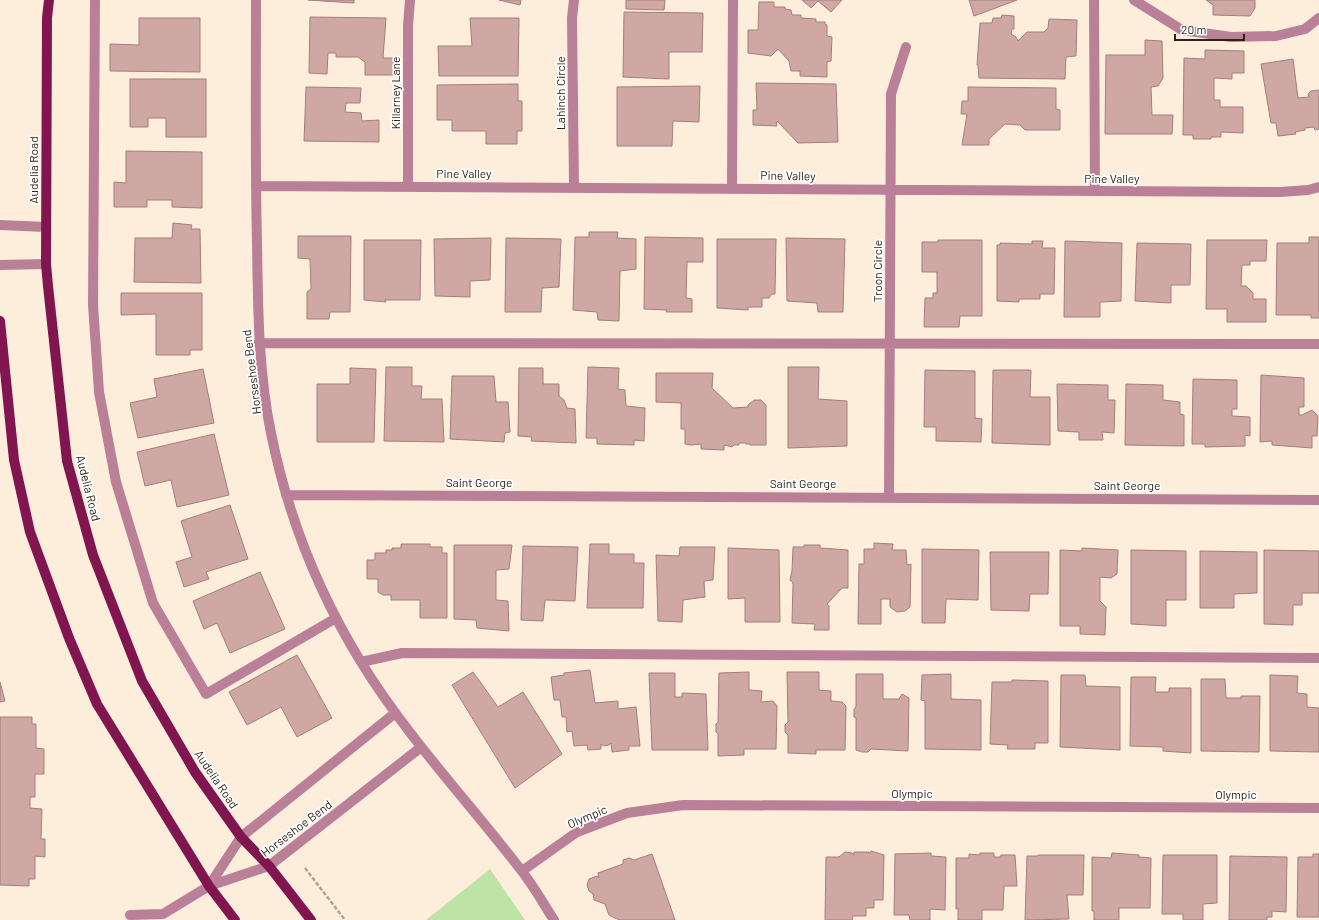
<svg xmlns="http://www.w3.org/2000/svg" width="1319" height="920" font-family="Barlow,sans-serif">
<rect width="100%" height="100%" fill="#fdeedc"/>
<!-- green -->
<path fill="#bde3a5" d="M490 869 525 920H426Z"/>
<!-- building -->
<path fill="#cfa7a3" stroke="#a47e7b" d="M308 0H354V3Z
M499 0H521L520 5Z
M626 0H665L664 10 626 9Z
M802 0H842L831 12 818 1 811 8Z
M969 0H1017L974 16Z
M1206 0H1255V8L1250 16 1213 15V5Z
M759 2H774V7H785V9L791 10 792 15H801V18L816 19V22H825V24L827 25V36L832 37 831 61 827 62V77L800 76V71H791L789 61 778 49 771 56 748 53V30H758Z
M624 12 703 13 702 52H669V79L623 77Z
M1002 15 1014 16V29H1012L1011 34 1016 37 1018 41 1027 32H1044L1048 28 1049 19 1077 20 1076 56 1066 57 1065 79 979 78 978 65H977L980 23H992L993 18H1001Z
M310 17 386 18 383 58H395V75H365V62L358 57H336V53H328L327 74 309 73Z
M139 18H200V72L110 71V44L139 45Z
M470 18H519L518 76H439L438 46H472Z
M1145 40 1162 41 1163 78 1158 86 1151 87 1152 115H1173L1172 134H1105L1106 55H1145Z
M1205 50 1244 51V73H1232V79L1214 78V100H1220V107H1243V133L1221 132V137H1211V139H1193V135H1183L1184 58 1205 59Z
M1293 59 1298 98 1309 97 1308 94 1311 91 1319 90V129L1315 130 1314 127 1305 128V130L1295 132 1296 134 1278 136 1276 123H1271L1261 64Z
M130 79H206V137H166V118H148V127H130Z
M756 83 836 84 838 142 798 143 778 122H776L777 126 753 125V110H757Z
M518 84V101H522V131H517V144H486V131H452V120H437V85Z
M700 86 699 122 673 121 672 146H617V87Z
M306 87 361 88 360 103H346L345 112 361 113 362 121 379 120V142L304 141Z
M968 87 1056 88V109L1060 110V130H1025L1020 125 1005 124 989 139V145H962L967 114H961L962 101H968Z
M126 151 202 152V208L172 207V200H147V207H114V182L126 183Z
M173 223 192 225 191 229H200L201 283 134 282 135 238H172Z
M589 232H618L617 238 636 239V269L620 271 619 321 598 320 597 312 573 310 575 237H589Z
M298 236H351L350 312H330L329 319H307V292L311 289 310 259 298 258Z
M645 237 703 238V262H687L686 298 692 299V312H666L667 310 644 309Z
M1309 237H1319V318H1311V315H1276L1277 243H1309Z
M491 238 490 280 470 281V297L435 296 434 239Z
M506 238 561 239 559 287 542 288 541 312H505Z
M786 238 845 239 843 312H818L817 303 787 301Z
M717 239H776L775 294H772L769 298H762V307H748V310L717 308Z
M364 240H421L420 300H385L386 302 364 300Z
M938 240H982V316H960L959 327H924L925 298H933V293H937V272H922V242H938Z
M1207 240H1267L1266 261H1250V265H1242L1241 286H1246L1253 293V299H1266V322H1227V309H1206Z
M1032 241H1043L1042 248H1055L1054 294H1040V299H1019V302L997 301V245H1000V243L1032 244Z
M1065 241 1122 243 1121 301 1100 302V317H1064Z
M1137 243 1191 244 1190 285H1171V303L1135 301Z
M121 293H202V350H190V355H156V314L121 315Z
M386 367H412V386H422L421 399H442L444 442 384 441Z
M588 367 619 368 618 389 625 390 626 406 645 408 644 441 634 440V445L597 444V438H586Z
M788 367H819L818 399 847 401V446L788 448Z
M350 368 376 369 374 442H317V384H350Z
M519 368H543V384H559V396L564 400 567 408 575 409 576 443 531 441 532 437 518 436Z
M203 369 214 423 138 438 130 403 157 397 154 379Z
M925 370 975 371V418L982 419 981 442 936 441V427H924Z
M993 370H1031L1030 397H1050V445L992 443Z
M656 373H713L712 388 733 408 748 407V405L754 400H761L766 405V445H750V444H746V443H739V445H734L732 447 724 445V450L701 449V444L691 445 685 444V429H681V403L656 402Z
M1261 375 1304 378V407H1299V415H1302L1312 410 1318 416 1317 436H1312V448L1272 445V441L1260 442Z
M452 376H494L496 402H508L510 432 505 433 504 442 450 439Z
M1193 379 1237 380V409H1232V416L1250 417V436L1245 435V446L1205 447V444H1192Z
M1057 384 1108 385V400H1115L1114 433 1102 432 1103 440H1079V432L1058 431Z
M1126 384 1163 385V400L1180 402V414L1184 415V446L1125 445Z
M214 434 229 495 177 507 171 480 145 486 137 452Z
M230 505 248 559 206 572 209 579 184 587 176 562 192 557 181 521Z
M874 543 893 544 892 550H906L907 565 911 564 910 607 905 611 897 612 890 607V599H881V624H858L859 564H864V549H874Z
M401 544H430V547H442V553H447V618H420V600H391V595H383L378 592V579H367V560H375V553H386V550H392V548H401Z
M590 544H609V554H634V563H644L643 608H587Z
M454 545H512L509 569 496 570V600L508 601 509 631 477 628 476 620 454 619Z
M804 545H820V548L848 550V588H842L827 604 829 606V630H814L815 624 792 623 793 583 790 580 792 571 793 547H804Z
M523 546 578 547 575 601 545 600 543 621 521 620Z
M680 547H715L713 580 704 581 705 597 683 600 682 622 658 621 656 555 679 556Z
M728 548 779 550 780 622H745V598L728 599Z
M1082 548 1118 550 1117 574 1111 578 1100 577V601L1106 607 1105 635 1080 634V626H1060V550L1082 551Z
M922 549 979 550 978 600 946 599 945 623H922Z
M1131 550 1186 551V600H1166V626L1131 624Z
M1264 550 1319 551V593H1302V605H1293V625L1264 624Z
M1200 551 1257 552V593L1234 594V608H1200Z
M990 552H1049L1048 594H1030L1029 611 991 610Z
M260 572 285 629 230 653 217 623 204 629 193 601Z
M297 655 332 718 297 737 281 707 247 725 229 692Z
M590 670 595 703 618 701V709L636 707 640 746H629V750L612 752 611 743 609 745 604 746 601 744V749L588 750 587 745 574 746 572 731 567 732 566 717H562L560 700H554L551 677 564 675V673Z
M473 672 498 707 523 692 562 754 515 788 452 685Z
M749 672V690L762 691 761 702 773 701 777 706 776 749H744V755L718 756V734L716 732V724L718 722 719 673Z
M787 672H819V690L831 691V701L842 702 846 706 845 750H816V754L788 753V735L785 732V725L788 722Z
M649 673H675V697H682V693L706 694 708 750H652Z
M856 674H883V699H899L902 694 909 698 908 751 871 749 868 752H862L856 750V718L854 717V709L856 707Z
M951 674V699L981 700V750L925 749V701L921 700 922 675Z
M1061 675H1085L1086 686 1120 687V750L1060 747Z
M1270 675 1298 676 1297 693 1307 694V707L1319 708V752L1270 751Z
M1131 677H1156L1155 692H1169V688H1191V753L1163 751V747L1130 746Z
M1201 679H1225L1226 698H1241V696H1260L1259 752 1201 751Z
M1012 680 1048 681V743H1035V749H1007L1008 745 990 744 992 682H1012Z
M0 682 5 701 0 702Z
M0 717H32V724H36V748L44 749V774H35V797H30V808L42 809 41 839H45V857L35 856V879H29V886L0 885Z
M871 851 884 855 883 900H874V908H866V916H853L852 920H825L826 857H839L845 852 852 853 854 855V852H869V854Z
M931 853V856L946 857 945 910 930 909V920H910L909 915H894L895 854Z
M980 853H994V857H1000L1001 855H1015L1017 886H1004L1003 910H982V920H958V908L956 909V858H969V854L980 855Z
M1112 853 1139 855V858L1140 857 1151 858 1150 908H1119V920H1094V911H1092V857L1111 858Z
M652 854 675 920H619L609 915 605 904 594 900 593 894 589 891 587 885 589 879 597 876 599 878 598 873 623 864V860L629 858 634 860Z
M1313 854H1319V917H1297L1298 857H1313Z
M1038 855H1084L1083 895H1067L1069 919 1025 920 1027 856H1038Z
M1163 855H1217V903L1203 904V920H1183V914H1162Z
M1230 856 1287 857 1286 912 1272 911V917H1267V920H1229Z"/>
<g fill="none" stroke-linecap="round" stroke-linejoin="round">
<!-- path -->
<path stroke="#afa293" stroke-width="2.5" stroke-dasharray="4 2" stroke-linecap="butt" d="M305 868 345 920"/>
<!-- minor -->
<path stroke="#ba8098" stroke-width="10" d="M95 0 93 305 99 392 116 482 153 603 206 694 336 618
M256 0C256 81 255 161 257 242 258 306 258 370 271 433 287 513 318 592 361 662 407 737 467 800 521 870 533 885 543 903 554 920
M1094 0 1095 191
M1134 0 1182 30 1231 37 1276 36 1305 29 1319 18
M256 186 1280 192 1308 190 1319 187
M408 186V26L410 0
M574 187 572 18 574 0
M732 187 733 0
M0 225 46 227
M0 265 46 264
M258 343 1319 344
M286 495 1319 500
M889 497 891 94 906 47
M361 662 402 653 1319 658
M522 871 577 832 627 813 683 805 1319 808
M209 886 241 837 394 714
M130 915 163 914 209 886 269 866 420 748"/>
<!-- major -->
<path stroke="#801550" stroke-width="10" d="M49 0 47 18 46 264 48 286 67 461 93 555 142 681 195 772 241 837 269 866 311 920
M0 321 14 460 30 532 69 638 97 704 209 886 235 920"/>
</g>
<g text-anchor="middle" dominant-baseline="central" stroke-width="3.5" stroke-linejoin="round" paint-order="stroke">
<!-- street labels -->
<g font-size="12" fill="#2c2318" stroke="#fff">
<text transform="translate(395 93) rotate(-90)">Killarney Lane</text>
<text transform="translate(560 93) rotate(-90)">Lahinch Circle</text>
<text transform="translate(33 170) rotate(-90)">Audelia Road</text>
<text x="464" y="173">Pine Valley</text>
<text transform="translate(788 175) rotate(1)">Pine Valley</text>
<text x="1112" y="178">Pine Valley</text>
<text transform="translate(877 271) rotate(-90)">Troon Circle</text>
<text transform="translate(251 372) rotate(-97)">Horseshoe Bend</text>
<text x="479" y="482">Saint George</text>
<text x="803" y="483">Saint George</text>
<text x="1127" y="485">Saint George</text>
<text transform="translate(89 488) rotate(76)">Audelia Road</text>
<text transform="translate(217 779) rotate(56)">Audelia Road</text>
<text x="912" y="793">Olympic</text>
<text x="1236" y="794">Olympic</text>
<text transform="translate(587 816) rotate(-23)">Olympic</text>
<text transform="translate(296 828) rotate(-37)">Horseshoe Bend</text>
</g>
</g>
<!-- scale -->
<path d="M1175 34v6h69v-6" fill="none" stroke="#2c2318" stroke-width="2"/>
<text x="1181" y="34" font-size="12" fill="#2c2318" stroke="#ffffff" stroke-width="3" paint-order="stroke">20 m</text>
</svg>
